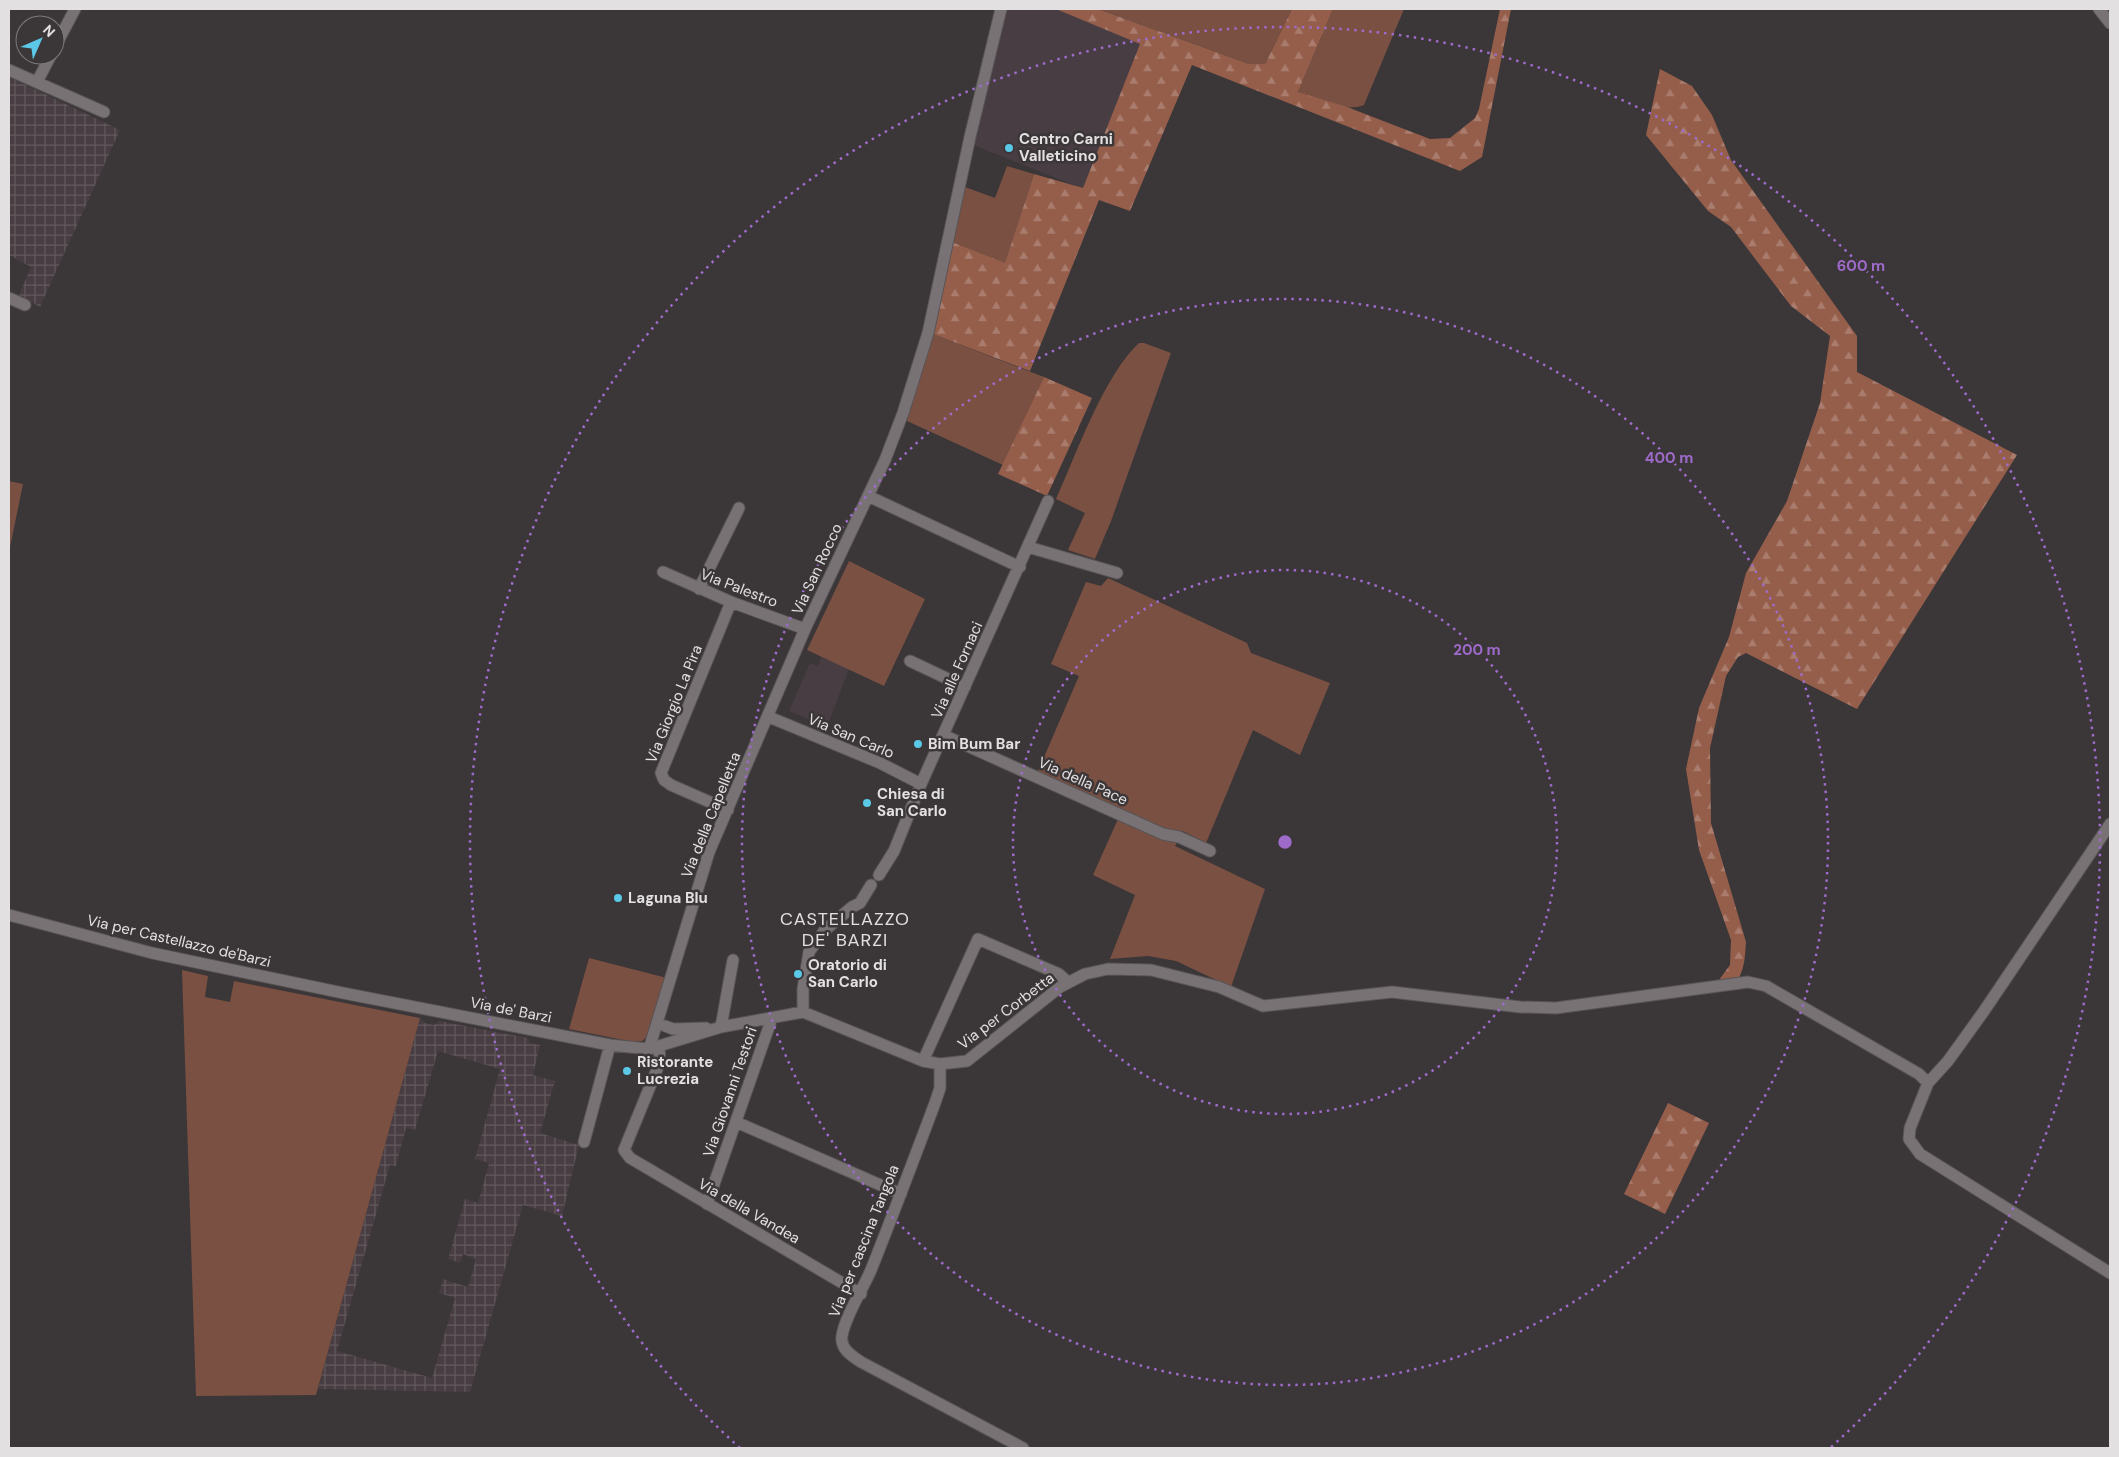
<svg xmlns="http://www.w3.org/2000/svg" width="2119" height="1457" font-family="'DM Sans',sans-serif">
<defs>
<pattern id="industrial-grid" width="8" height="8" patternUnits="userSpaceOnUse" patternTransform="scale(1.25)"><rect width="8" height="8" fill="#483d42"/><path d="M0 4h8M4 0v8" fill="none" stroke="#62595d"/></pattern>
<pattern id="forest-firs" width="22" height="20" patternUnits="userSpaceOnUse" patternTransform="scale(1.25)"><rect width="22" height="20" fill="#955e4b"/><path d="M5 1l3.5 6h-7zM16 11l3.5 6h-7z" fill="#a97c6d"/></pattern>
</defs>
<rect width="100%" height="100%" fill="#3b3638"/>
<!-- built -->
<path fill="#483d42" d="M1006 9H1056L1141 43 1083 189 971 144Z
M822 656 849 669 827 727 789 711 810 663 818 666Z"/>
<!-- industrial -->
<path fill="url(#industrial-grid)" fill-rule="evenodd" d="M9 77 120 130 40 307 19 295 31 267 9 255Z
M420 1018 425 1023 434 1025 439 1021 528 1038 530 1043 540 1045 533 1075 555 1081 540 1133 579 1145 562 1216 523 1205 470 1392 318 1389ZM438 1051 500 1069 475 1159 489 1163 478 1203 465 1199 448 1259 460 1263 463 1254 476 1259 468 1287 443 1279 439 1293 455 1298 432 1378 337 1351 390 1165 396 1166 406 1128 415 1130Z"/>
<!-- green -->
<path fill="#7a5042" d="M1098 9H1292L1265 64H1249Z
M1333 9H1404L1364 105C1342 113 1319 100 1298 92Z
M1007 166 1034 174 1005 264 952 242 965 187 995 198Z
M930 333 1044 377 1003 465 907 421Z
M1139 343H1144L1171 353 1111 521 1095 559 1068 550 1085 513 1056 499C1076 455 1104 375 1139 343Z
M9 481 23 484 9 552Z
M849 561 925 599 884 686 807 650Z
M1108 578 1247 643 1251 653 1330 683 1300 755 1253 730 1206 843 1183 831 1175 846 1265 889 1231 987 1176 961 1148 956 1110 959 1135 895 1093 875 1122 810 1038 771 1079 676 1051 664 1086 582 1101 586Z
M589 958 667 978 648 1036 642 1041 633 1042 569 1029Z
M182 970 208 976 205 997 230 1002 234 981 420 1018 316 1395 196 1396Z"/>
<!-- forest -->
<path fill="url(#forest-firs)" d="M1056 9H1098L1249 64H1265L1292 9H1333L1298 92 1347 107 1430 139 1450 138 1475 118 1479 109 1500 9H1511L1482 157 1460 171 1192 65 1130 211 1099 200 1030 371 930 333 952 242 1005 263 1034 174 1083 188 1140 44Z
M1660 69 1692 86 1712 115 1731 160 1857 336V372L2017 455 1857 709 1746 653 1738 657 1726 676 1710 748 1711 823 1746 942C1745 955 1745 966 1739 978L1719 980 1730 965 1731 940 1699 850 1686 769 1699 708 1729 637 1746 573 1787 501 1820 403 1830 336 1791 306 1731 227 1708 211 1646 135Z
M1044 377 1092 398 1047 496 998 474Z
M1668 1103 1709 1123 1665 1214 1624 1194Z"/>
<g fill="none" stroke-linecap="round" stroke-linejoin="round">
<!-- minor casing -->
<g stroke="#585456" stroke-width="13">
<path id="minor" d="M2099 9 2110 23
M55 47 75 9
M9 70 104 112
M37 82 51 55
M9 298 25 305
M868 496 1020 567
M1028 547 1117 573
M663 572 731 602 805 629
M699 589 739 508
M910 661 965 687
M769 717 880 763 921 784
M943 735 1163 834 1179 837 1210 851
M728 810 671 785 664 780 661 773 731 602
M2110 824 1984 1011 1948 1061 1928 1083 1910 1128 1909 1139 1920 1154 2110 1273
M879 875 894 851 921 784 1048 501
M9 915 152 953 343 993 610 1045 649 1049 721 1027 803 1012 923 1061 940 1064 967 1061 1060 987 1085 974 1108 969 1151 970 1219 987 1263 1006 1392 992 1520 1007 1556 1008 1748 982 1766 986 1919 1074 1928 1083
M803 1012V989L809 952 824 931 852 907 860 903 871 885
M665 1026 673 1029 706 1028
M721 1027 733 960
M659 1047 660 1062 624 1150 630 1158 861 1294
M649 1049 709 852 805 629 885 460 903 413 928 333 970 137 1001 9
M923 1061 978 939 1059 974 1068 982
M940 1064V1088L935 1103C914 1159 893 1215 871 1270 863 1289 845 1316 842 1336 840 1349 852 1356 861 1362L1023 1448
M736 1122 901 1194
M584 1142 610 1045
M707 1204 772 1018"/>
</g>
<!-- minor -->
<use href="#minor" stroke="#787275" stroke-width="11"/>
</g>
<!-- distance rings -->
<g fill="none" stroke="#9f6bcb" stroke-width="2.5" stroke-dasharray="2.5 5">
<circle cx="1285" cy="842" r="272"/>
<circle cx="1285" cy="842" r="543"/>
<path d="M740 1448A815 815 0 1 1 1830 1448"/>
</g>
<!-- markers -->
<g fill="#5ac8e6" stroke="#3b3638" stroke-width="2">
<circle cx="1009" cy="148" r="5"/>
<circle cx="918" cy="744" r="5"/>
<circle cx="867" cy="803" r="5"/>
<circle cx="618" cy="898" r="5"/>
<circle cx="798" cy="974" r="5"/>
<circle cx="627" cy="1071" r="5"/>
</g>
<g text-anchor="middle" dominant-baseline="central" stroke-width="5" stroke-linejoin="round" paint-order="stroke">
<!-- poi labels -->
<g font-size="15" font-weight="bold" fill="#e3e0e1" stroke="#3b3638" text-anchor="start">
<text x="1019" y="139">Centro Carni<tspan x="1019" dy="17">Valleticino</tspan></text>
<text x="928" y="744">Bim Bum Bar</text>
<text x="877" y="794">Chiesa di<tspan x="877" dy="17">San Carlo</tspan></text>
<text x="628" y="898">Laguna Blu</text>
<text x="808" y="965">Oratorio di<tspan x="808" dy="17">San Carlo</tspan></text>
<text x="637" y="1062">Ristorante<tspan x="637" dy="17">Lucrezia</tspan></text>
</g>
<!-- street labels -->
<g font-size="15" fill="#e3e0e1" stroke="#3b3638">
<text transform="translate(817 569) rotate(-65)">Via San Rocco</text>
<text transform="translate(739 588) rotate(21)">Via Palestro</text>
<text transform="translate(957 670) rotate(-66)">Via alle Fornaci</text>
<text transform="translate(674 704) rotate(-68)">Via Giorgio La Pira</text>
<text transform="translate(851 736) rotate(23)">Via San Carlo</text>
<text transform="translate(1083 781) rotate(24)">Via della Pace</text>
<text transform="translate(711 815) rotate(-68)">Via della Capelletta</text>
<text transform="translate(179 941) rotate(13)">Via per Castellazzo de'Barzi</text>
<text transform="translate(511 1010) rotate(11)">Via de' Barzi</text>
<text transform="translate(1006 1011) rotate(-37)">Via per Corbetta</text>
<text transform="translate(730 1092) rotate(-71)">Via Giovanni Testori</text>
<text transform="translate(749 1211) rotate(30)">Via della Vandea</text>
<text transform="translate(864 1241) rotate(-68)">Via per cascina Tangola</text>
</g>
<!-- quarter labels -->
<g font-size="18" letter-spacing="1" fill="#e3e0e1" stroke="#3b3638">
<text x="845" y="919">CASTELLAZZO<tspan x="845" dy="21">DE' BARZI</tspan></text>
</g>
</g>
<circle cx="1285" cy="842" r="8" fill="#9f6bcb" stroke="#3b3638" stroke-width="2.5"/>
<g font-size="15" text-anchor="middle" font-weight="bold" fill="#9f6bcb" stroke="#3b3638" stroke-width="5" stroke-linejoin="round" paint-order="stroke">
<text x="1861" y="271">600 m</text>
<text x="1669" y="463">400 m</text>
<text x="1477" y="655">200 m</text>
</g>
<!-- border -->
<rect width="2119" height="1457" fill="none" stroke="#e3e0e1" stroke-width="20"/>
<!-- north arrow -->
<g transform="translate(40 40) rotate(45)"><circle r="24" fill="#3b3638" stroke="#7e7a7c"/>
<path d="M0-4L9 19L0 12L-9 19Z" fill="#5ac8e6"/>
<text y="-8" font-size="14" font-weight="bold" text-anchor="middle" fill="#e3e0e1">N</text>
</g>
</svg>
